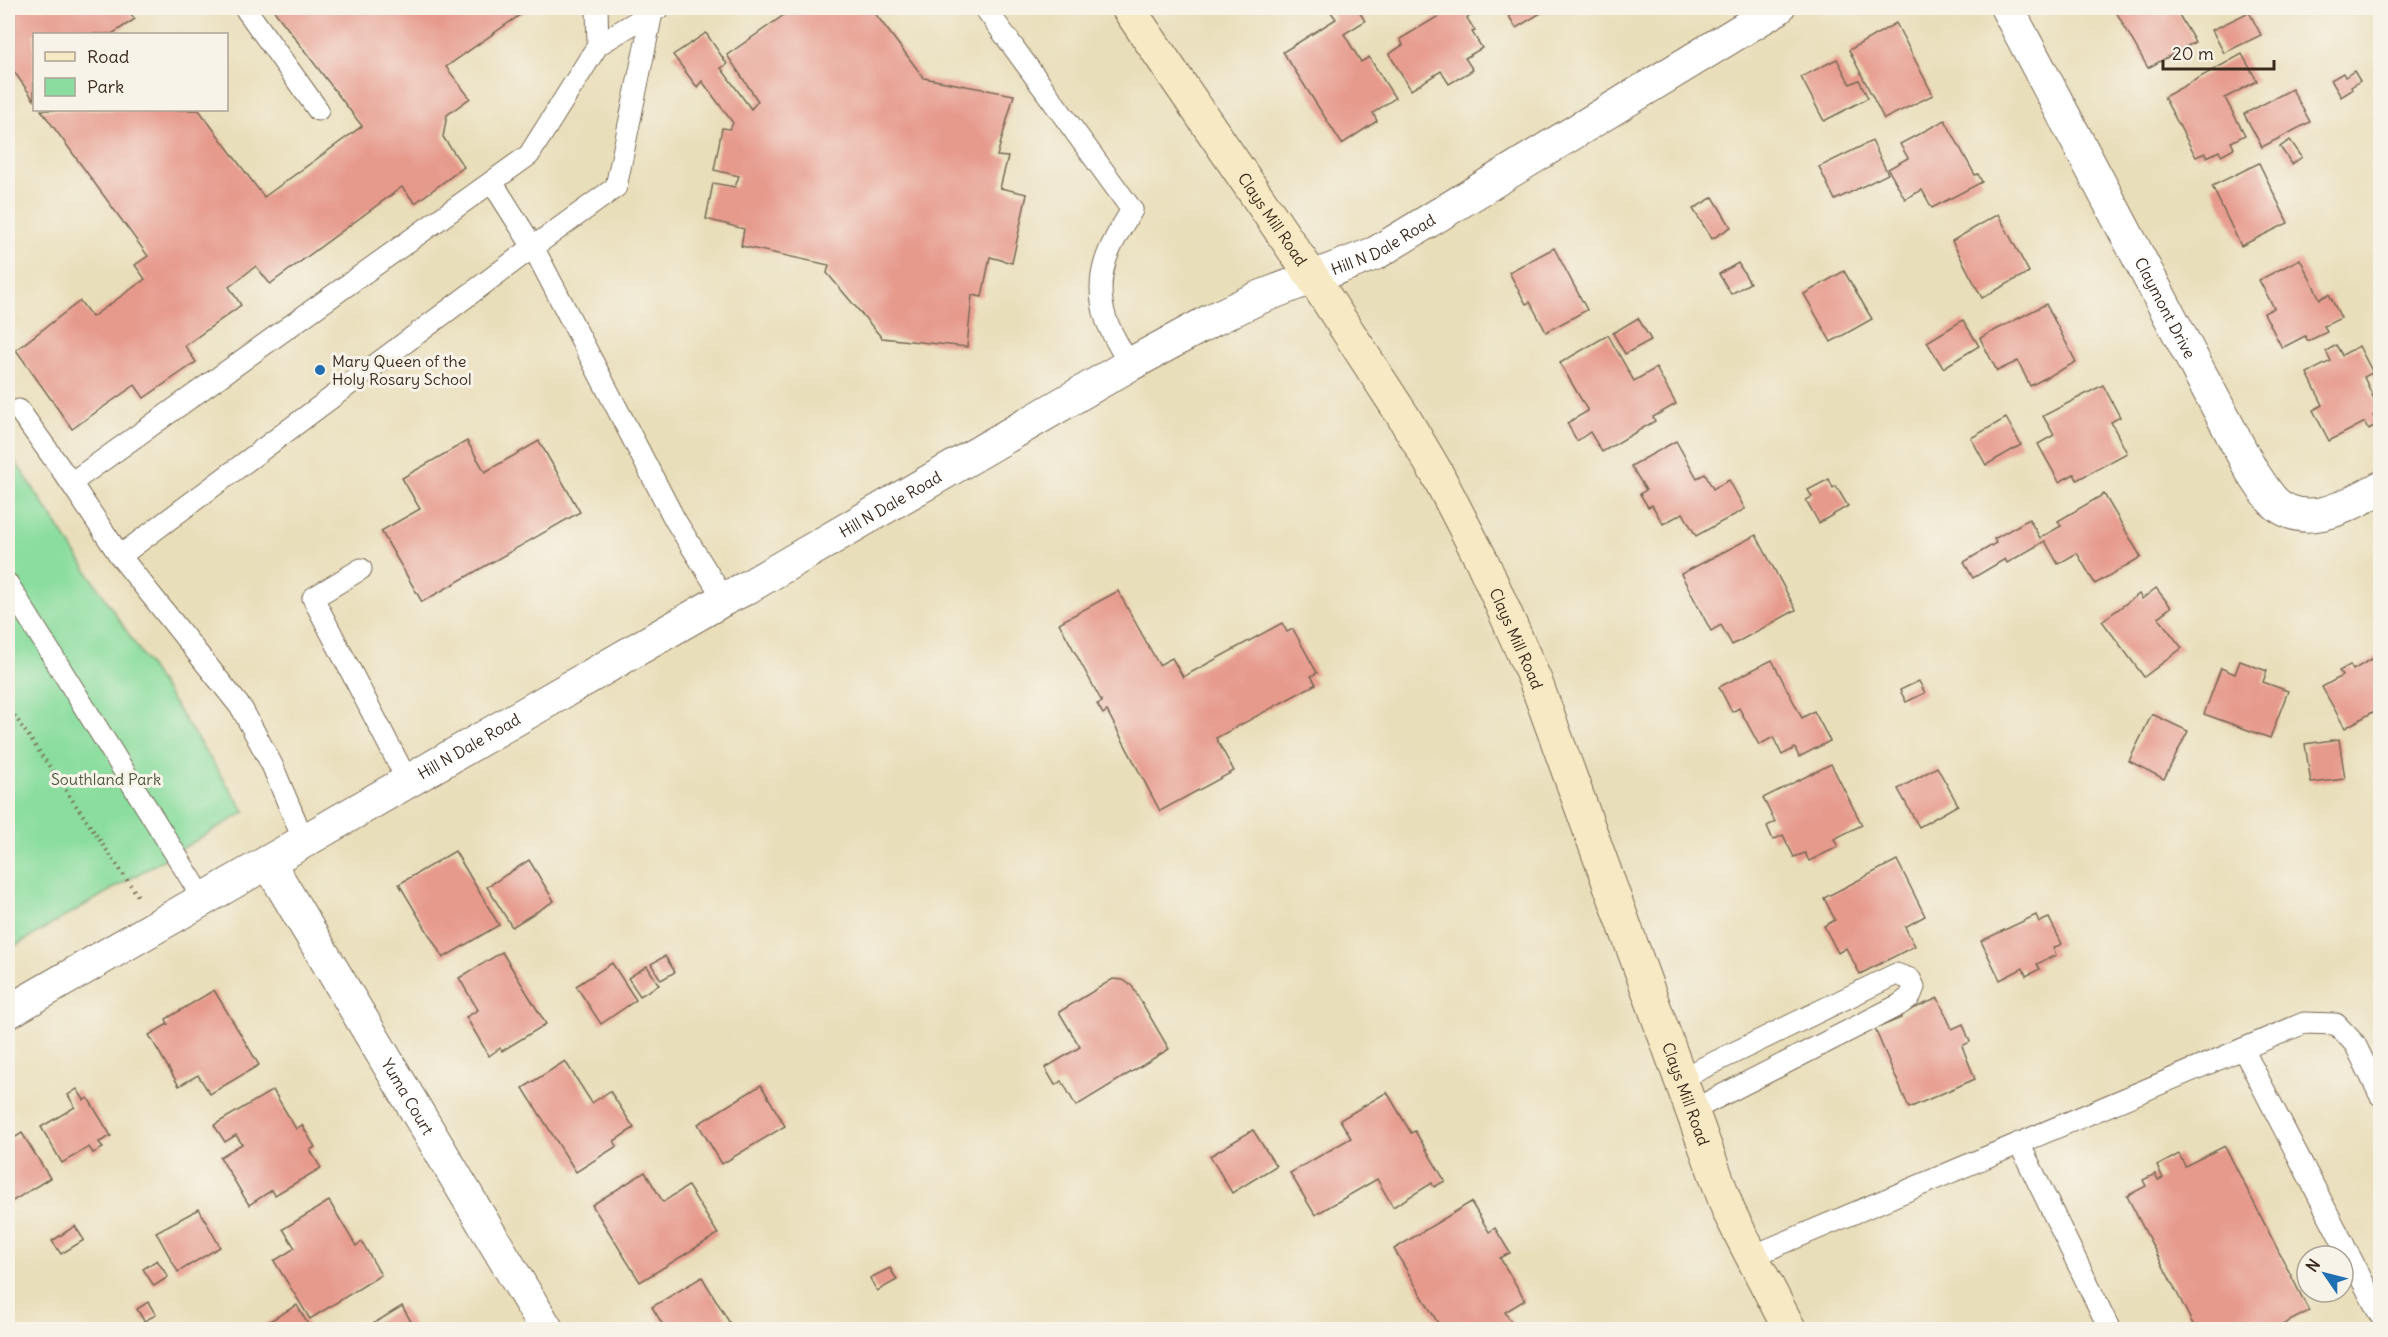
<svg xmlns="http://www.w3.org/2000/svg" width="2388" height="1337" viewBox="0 0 2388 1337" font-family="Delius,sans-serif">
<rect width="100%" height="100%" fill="#f7f3e8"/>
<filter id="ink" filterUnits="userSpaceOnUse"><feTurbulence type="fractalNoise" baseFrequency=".0167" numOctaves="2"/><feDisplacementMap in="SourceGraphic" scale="12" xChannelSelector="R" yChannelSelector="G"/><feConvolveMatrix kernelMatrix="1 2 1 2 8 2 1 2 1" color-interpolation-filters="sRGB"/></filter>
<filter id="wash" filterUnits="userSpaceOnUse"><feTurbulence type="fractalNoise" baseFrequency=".008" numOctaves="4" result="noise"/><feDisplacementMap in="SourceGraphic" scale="24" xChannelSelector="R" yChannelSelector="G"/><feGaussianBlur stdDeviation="1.35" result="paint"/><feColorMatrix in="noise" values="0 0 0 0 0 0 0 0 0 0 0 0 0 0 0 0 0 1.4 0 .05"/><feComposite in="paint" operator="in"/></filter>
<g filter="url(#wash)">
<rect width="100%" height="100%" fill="#e9deba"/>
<path fill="#8add9f" stroke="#62845e" stroke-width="1.5" d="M8 450 245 812 8 950Z"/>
<g id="blocks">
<g fill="#e69a8c">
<path d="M8 8H126L135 19 112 34H34V100L8 63Z"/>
<path d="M272 8H521L524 12 446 67 470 98 447 115 443 137 464 167 415 203 402 187 270 284 256 266 229 287 241 305 185 346 196 362 144 398 135 385 72 429 16 350 80 301 92 317 145 279 135 265 148 256 41 110H199L264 197 362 126Z"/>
<path d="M794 8H871L924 78 1014 95 997 156 1008 157 1000 188 1027 194 1012 263 990 257 982 297 972 295 967 347 882 338 827 273 829 265 741 246 744 229 706 219 713 183 735 187 739 176 714 170 722 128 730 129 733 123 702 81 697 87 673 55 706 33 727 64 721 68 751 109 758 101 727 55Z"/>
<path d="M1328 8H1357L1365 21 1344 34 1361 62 1369 57 1395 98 1373 113 1377 121 1342 144 1283 52 1336 19Z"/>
<path d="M1452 8H1465L1470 16 1467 18 1475 31 1472 32 1482 48 1465 58 1473 70 1449 84 1441 71 1411 90 1389 54 1403 45 1400 39Z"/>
<path d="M1504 8H1549L1516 28Z"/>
<path d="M2114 8H2175L2195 42 2148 68Z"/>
<path d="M2249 12 2261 35 2224 53 2212 30Z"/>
<path d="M1896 23 1933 95 1884 119 1849 50Z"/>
<path d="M2242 54 2257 81 2225 98 2245 135 2231 142 2234 148 2221 155 2219 151 2207 157 2205 153 2196 157 2164 97Z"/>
<path d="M1837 59 1850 84 1859 80 1868 98 1824 121 1801 77Z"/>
<path d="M2354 71 2360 81 2351 87 2352 90 2341 97 2331 80 2343 73 2345 77Z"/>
<path d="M2292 89 2310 122 2262 147 2244 114Z"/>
<path d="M1945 120 1975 175 1978 174 1982 182 1932 208 1922 190 1905 199 1888 169 1908 158 1900 144Z"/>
<path d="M2290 140 2302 157 2292 164 2280 147Z"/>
<path d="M1872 141 1888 174 1835 200 1819 167Z"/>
<path d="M2259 163 2288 223 2241 246 2212 186Z"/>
<path d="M1713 197 1731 227 1712 239 1693 209Z"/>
<path d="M1998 214 2029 272 1982 298 1952 241Z"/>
<path d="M1554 248 1587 310 1546 332 1530 302 1526 304 1509 272Z"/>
<path d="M2300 259 2320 299 2329 294 2341 318 2324 326 2327 332 2308 341 2305 336 2282 348 2264 313 2274 308 2259 280Z"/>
<path d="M1738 263 1750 283 1731 294 1719 274Z"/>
<path d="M1844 271 1872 319 1831 342 1804 294Z"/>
<path d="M2046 304 2076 362 2030 386 2018 361 1997 371 1980 338Z"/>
<path d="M1638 318 1651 340 1625 354 1613 333Z"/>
<path d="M1963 320 1979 346 1943 368 1927 342Z"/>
<path d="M1608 335 1634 381 1656 368 1676 404 1653 417 1655 421 1602 452 1590 432 1577 441 1567 423 1588 411 1560 363Z"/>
<path d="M2336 345 2342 355 2359 346 2372 371 2380 367V390L2372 373 2364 377 2380 412 2373 416 2377 424 2369 429 2365 422 2329 441 2313 410 2323 405 2307 373 2331 361 2326 351Z"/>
<path d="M2103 385 2120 417 2111 422 2127 453 2077 480 2074 474 2059 482 2038 444 2054 435 2043 416Z"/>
<path d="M2006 418 2021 445 1986 465 1971 438Z"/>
<path d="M467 441 485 472 539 441 580 512 422 602 381 531 420 509 402 478Z"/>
<path d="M1676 441 1697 478 1705 474 1713 489 1729 480 1745 509 1696 536 1683 513 1663 524 1652 505 1648 507 1640 494 1646 490 1631 466Z"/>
<path d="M1829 479 1833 488 1836 486 1848 506 1819 523 1806 500 1812 497 1808 490Z"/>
<path d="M2104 494 2141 557 2095 584 2077 553 2058 564 2045 541 2007 563 2005 559 1973 578 1964 562 1996 543 1994 539 2029 519 2040 538 2061 526 2058 521Z"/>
<path d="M1756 535 1796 610 1732 645 1721 625 1711 631 1681 574Z"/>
<path d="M2156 588 2171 607 2158 617 2182 648 2144 677 2102 621 2139 594 2142 599Z"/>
<path d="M1118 591 1159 665 1172 658 1183 677 1282 623 1287 632 1293 629 1317 673 1311 676 1316 684 1216 738 1234 771 1160 811 1107 711 1103 714 1097 704 1102 702 1059 623Z"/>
<path d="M2380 654V708L2345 728 2322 687 2342 676 2339 671 2350 665 2353 670Z"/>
<path d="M1772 660 1802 718 1814 711 1830 741 1799 757 1795 748 1782 755 1773 737 1759 745 1739 708 1732 712 1719 687Z"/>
<path d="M2240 661 2267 671 2263 682 2288 691 2270 738 2204 714 2221 668 2235 674Z"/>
<path d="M1919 681 1925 693 1906 702 1900 690Z"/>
<path d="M2152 714 2188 731 2164 779 2129 761Z"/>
<path d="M2339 739 2345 779 2311 783 2305 744Z"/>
<path d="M1831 764 1862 825 1834 839 1838 847 1809 861 1805 853 1794 857 1783 835 1773 840 1767 826 1775 822 1763 798Z"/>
<path d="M1937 767 1958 805 1919 827 1898 789Z"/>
<path d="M455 851 499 925 443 958 399 884Z"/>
<path d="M529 860 554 901 512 927 487 887Z"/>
<path d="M1897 860 1925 916 1905 927 1915 946 1860 974 1846 948 1838 953 1824 926 1835 920 1824 898Z"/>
<path d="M2036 915 2039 922 2049 918 2062 944 2053 948 2056 955 2037 964 2040 969 2026 976 2023 968 2000 980 1981 941Z"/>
<path d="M502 952 546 1024 502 1051 500 1048 489 1056 466 1017 478 1010 459 978Z"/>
<path d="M665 956 675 972 661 980 651 964Z"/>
<path d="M612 963 636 1000 601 1024 576 986Z"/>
<path d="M647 966 659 985 640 996 628 978Z"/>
<path d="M1113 979 1123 980 1132 986 1169 1049 1076 1106 1062 1081 1055 1085 1045 1068 1080 1047 1059 1012Z"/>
<path d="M214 990 259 1065 210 1094 198 1075 179 1086 149 1035 168 1024 166 1019Z"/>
<path d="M1938 998 1952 1029 1963 1024 1970 1042 1962 1046 1975 1079 1909 1108 1875 1029 1901 1018 1899 1015Z"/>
<path d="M565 1061 592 1103 610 1091 634 1128 614 1141 617 1146 576 1172 523 1088Z"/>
<path d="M761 1085 785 1126 722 1164 698 1124Z"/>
<path d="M77 1089 84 1100 88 1098 111 1136 99 1142 103 1148 93 1153 89 1147 62 1163 41 1127 75 1107 68 1095Z"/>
<path d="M273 1090 296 1129 302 1125 315 1147 310 1150 321 1168 275 1195 272 1190 249 1205 220 1157 242 1144 236 1135 225 1142 214 1125Z"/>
<path d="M1387 1092 1411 1133 1415 1131 1445 1181 1434 1187 1432 1183 1393 1207 1377 1179 1315 1215 1290 1173 1351 1138 1340 1120Z"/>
<path d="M1253 1130 1276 1166 1232 1193 1210 1156Z"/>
<path d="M22 1133 50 1178 8 1204V1142Z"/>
<path d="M2225 1146 2309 1311 2280 1326 2282 1330H2196L2127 1196 2146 1186 2143 1180 2155 1174 2158 1180 2163 1178 2157 1166 2179 1154 2185 1166Z"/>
<path d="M645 1172 663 1202 688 1186 718 1234 640 1282 592 1205Z"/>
<path d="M329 1201 356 1246 362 1242 381 1275 310 1319 274 1261 295 1248 283 1229Z"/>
<path d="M1471 1202 1489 1232 1495 1228 1510 1253 1500 1258 1525 1300 1505 1312 1512 1323 1501 1330H1442L1394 1249Z"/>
<path d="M199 1209 220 1247 178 1272 156 1232Z"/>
<path d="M75 1226 84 1240 61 1254 52 1241Z"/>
<path d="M157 1260 168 1277 154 1286 143 1269Z"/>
<path d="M890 1268 897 1280 877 1291 870 1278Z"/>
<path d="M702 1277 734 1330H666L652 1307Z"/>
<path d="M148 1302 156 1315 144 1321 137 1309Z"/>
<path d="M297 1305 311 1330H254Z"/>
<path d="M402 1306 416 1330H363Z"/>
</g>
</g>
</g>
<g filter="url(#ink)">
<use href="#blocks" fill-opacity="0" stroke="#786955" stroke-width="1.5"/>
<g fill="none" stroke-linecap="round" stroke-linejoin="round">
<g stroke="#786955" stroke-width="23">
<g id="lane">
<path d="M245 8 318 110"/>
<path d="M985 8 1132 210C1109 246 1092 276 1106 319 1111 334 1122 350 1129 365"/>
<path d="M598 45 659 8"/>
<path d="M492 182 533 247 616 187 652 13"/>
<path d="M19 410 71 483"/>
<path d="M120 556 533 247 675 520 724 599"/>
<path d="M361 569 313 598 408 782"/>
<path d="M8 584 204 900"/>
<path d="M304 841 272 765 242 709 120 556 71 483 529 155 598 45 597 8"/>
<path d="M2243 1049 2380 1315"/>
<path d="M1680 1079 1896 974 1910 979 1914 987 1910 997 1899 1005 1691 1111"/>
<path d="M2019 1143 2110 1330"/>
<path d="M1750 1257 2304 1023 2336 1024 2355 1044 2380 1095"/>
</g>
</g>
<g stroke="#786955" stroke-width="35">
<g id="street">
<path id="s1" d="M2007 8 2251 470C2258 480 2265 492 2273 501 2305 532 2349 505 2380 488"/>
<path id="s2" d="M268 862 547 1330"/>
<path id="s3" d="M8 1012 724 599 748 587 1129 365 1212 320 1258 298 1376 253 1778 8"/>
</g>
</g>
<g stroke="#786955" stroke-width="35">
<g id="secondary">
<path id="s4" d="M1128 8 1313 278 1403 416 1436 472 1482 561 1535 680 1729 1212 1790 1330"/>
</g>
</g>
<path stroke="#786955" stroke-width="4" stroke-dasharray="1.5 4.5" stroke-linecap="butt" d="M8 706 138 896"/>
<use href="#lane" stroke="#fff" stroke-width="21"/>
<use href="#street" stroke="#fff" stroke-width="33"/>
<use href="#secondary" stroke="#f6e9c3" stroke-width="33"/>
</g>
</g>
<circle fill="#1f6fb2" stroke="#f7f3e8" stroke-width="2" cx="320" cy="370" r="6"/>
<g text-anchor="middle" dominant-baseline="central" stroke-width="6" stroke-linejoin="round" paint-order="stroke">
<g font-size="16" fill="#3b2a1e" stroke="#f7f3e8">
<text stroke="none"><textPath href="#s4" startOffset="256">Clays Mill Road</textPath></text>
<text stroke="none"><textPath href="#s3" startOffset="1576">Hill N Dale Road</textPath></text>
<text stroke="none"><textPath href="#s1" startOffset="339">Claymont Drive</textPath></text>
<text stroke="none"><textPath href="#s3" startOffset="1018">Hill N Dale Road</textPath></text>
<text stroke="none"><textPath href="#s4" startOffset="742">Clays Mill Road</textPath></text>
<text stroke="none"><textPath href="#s3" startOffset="532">Hill N Dale Road</textPath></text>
<text stroke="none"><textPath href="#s4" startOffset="1228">Clays Mill Road</textPath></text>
<text stroke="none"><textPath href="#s2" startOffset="273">Yuma Court</textPath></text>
</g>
<g font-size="16" fill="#3b2a1e" stroke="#f7f3e8" text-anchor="start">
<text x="332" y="361">Mary Queen of the<tspan x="332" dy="18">Holy Rosary School</tspan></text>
</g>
<g font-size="16" fill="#4f573e" stroke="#f7f3e8">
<text x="106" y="779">Southland Park</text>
</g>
</g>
<rect width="2388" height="1337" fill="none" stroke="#f7f3e8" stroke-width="30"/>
<rect x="33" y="33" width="195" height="78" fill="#f7f3e8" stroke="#aca397" stroke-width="1.5"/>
<rect x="45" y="52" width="30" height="9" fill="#f6e9c3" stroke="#aca397" stroke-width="1.5"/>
<text x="87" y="63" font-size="18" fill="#3b2a1e">Road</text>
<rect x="45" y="78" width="30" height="18" fill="#8add9f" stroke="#aca397" stroke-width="1.5"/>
<text x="87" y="93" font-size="18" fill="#3b2a1e">Park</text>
<g transform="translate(2325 1274) rotate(305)"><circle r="28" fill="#f7f3e8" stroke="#aca397" stroke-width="1.5"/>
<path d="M0-4.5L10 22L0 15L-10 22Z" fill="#1f6fb2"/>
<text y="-9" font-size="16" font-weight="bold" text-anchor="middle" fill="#3b2a1e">N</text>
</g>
<path d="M2163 60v9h111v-9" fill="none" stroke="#3b2a1e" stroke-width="3"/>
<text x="2172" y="60" font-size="18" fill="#3b2a1e" stroke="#f7f3e8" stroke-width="4.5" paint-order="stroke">20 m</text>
</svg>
